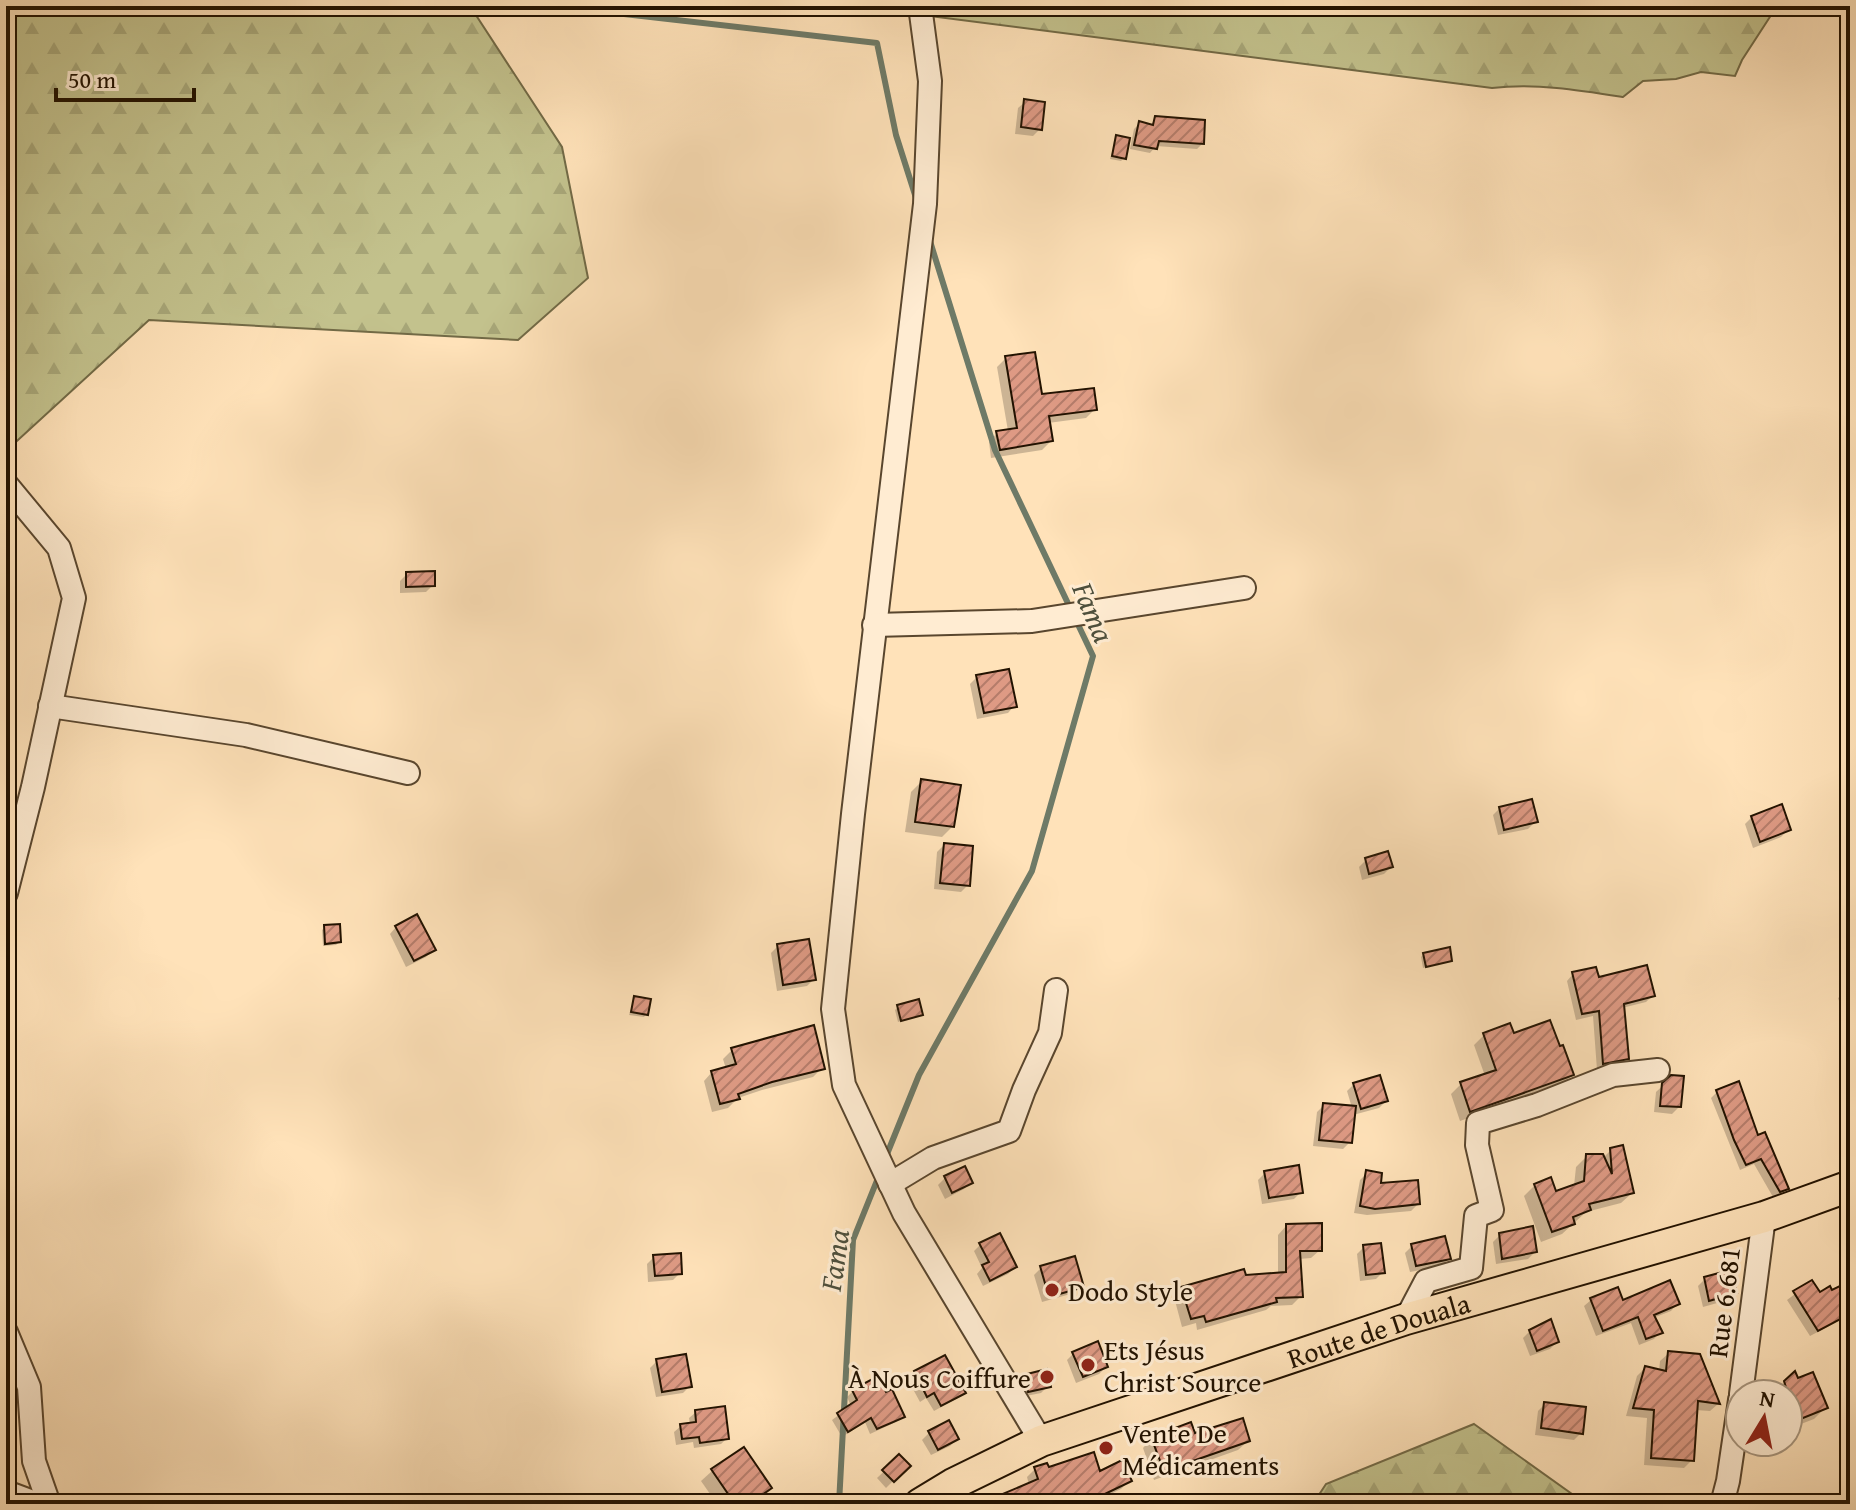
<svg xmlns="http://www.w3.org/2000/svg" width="1856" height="1510" viewBox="0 0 1856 1510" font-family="'Gentium Book Plus',serif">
<defs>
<pattern id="forest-firs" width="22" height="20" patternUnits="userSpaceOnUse" patternTransform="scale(2)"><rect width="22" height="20" fill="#c3c28d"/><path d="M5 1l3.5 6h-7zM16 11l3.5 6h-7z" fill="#a7a678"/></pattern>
<pattern id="building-hatch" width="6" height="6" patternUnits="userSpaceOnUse" patternTransform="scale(2)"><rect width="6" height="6" fill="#de9a84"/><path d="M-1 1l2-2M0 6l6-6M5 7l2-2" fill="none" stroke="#b47c6a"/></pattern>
</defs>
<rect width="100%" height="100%" fill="#ffe2b9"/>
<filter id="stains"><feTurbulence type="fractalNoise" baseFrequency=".0025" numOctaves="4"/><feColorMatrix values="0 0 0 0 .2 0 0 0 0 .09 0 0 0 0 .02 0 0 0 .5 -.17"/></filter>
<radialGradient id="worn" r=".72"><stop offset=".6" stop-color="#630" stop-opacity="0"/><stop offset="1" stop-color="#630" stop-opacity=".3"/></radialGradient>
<g fill="url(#forest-firs)" stroke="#726a46" stroke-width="2">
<path d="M6 6H470L562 147 588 278 518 340 149 320 6 451Z"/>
<path d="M911 6H1777L1742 60 1735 76 1701 72 1676 79 1643 81 1623 97C1579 90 1536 83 1492 88L906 13Z"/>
<path d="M1474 1424 1586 1504H1313L1326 1484Z"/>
</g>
<g fill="#0003">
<path d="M1025 102 1040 129 1033 136 1015 134 1018 108Z"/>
<path d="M1156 118 1202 144 1197 149 1156 146 1150 153 1130 149 1134 129 1139 124 1150 126Z"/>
<path d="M1117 137 1124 158 1121 161 1110 159Z"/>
<path d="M1006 358 1040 396 1095 409 1086 418 1048 423 1051 441 1042 450 991 458 989 442 997 433 1008 431 997 367Z"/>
<path d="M407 574 433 585 426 592 400 593V581Z"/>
<path d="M977 677 1014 706 1008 713 977 719 970 684Z"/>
<path d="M922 781 953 826 942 837 905 832 911 792Z"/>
<path d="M1500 808 1535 822 1528 829 1498 835 1493 815Z"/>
<path d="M1752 817 1788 830 1781 837 1753 848 1745 824Z"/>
<path d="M944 845 968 885 961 892 934 889 937 852Z"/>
<path d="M1366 860 1391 867 1384 874 1362 880 1359 867Z"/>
<path d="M325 927 339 942 336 945 323 946 322 930Z"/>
<path d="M396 927 433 950 426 957 406 967 390 934Z"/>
<path d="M778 946 814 979 807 986 777 991 771 953Z"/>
<path d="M1424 954 1450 960 1423 968 1421 957Z"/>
<path d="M1573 974 1653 995 1646 1002 1622 1008 1627 1058 1620 1065 1597 1070 1593 1016 1576 1020 1567 981Z"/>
<path d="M1850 989V1010L1843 1012 1838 998Z"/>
<path d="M635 998 646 1014 644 1017 629 1015Z"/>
<path d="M898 1007 920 1014 898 1022 895 1010Z"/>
<path d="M1484 1035 1512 1036 1572 1075 1562 1085 1460 1121 1451 1094 1461 1084 1485 1076 1474 1045Z"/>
<path d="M732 1050 822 1068 813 1077 762 1090 738 1098 728 1108 712 1112 704 1081 712 1072 726 1069 723 1059Z"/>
<path d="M1672 1077 1679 1107 1672 1114 1654 1112 1656 1092Z"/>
<path d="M1354 1084 1386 1101 1379 1108 1353 1115 1350 1142 1343 1149 1313 1146 1317 1112 1324 1105 1352 1108 1347 1091Z"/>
<path d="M1717 1092 1757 1137 1787 1188 1780 1195 1773 1197 1754 1164 1740 1170 1711 1098Z"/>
<path d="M1611 1150 1632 1193 1621 1203 1586 1212 1562 1234 1541 1242 1524 1196 1535 1185 1555 1193 1574 1186 1576 1167 1587 1156 1603 1158Z"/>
<path d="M1265 1173 1301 1192 1294 1199 1262 1204 1258 1180Z"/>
<path d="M1367 1173 1378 1186 1418 1204 1411 1211 1367 1215 1354 1213 1360 1180Z"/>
<path d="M945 1178 971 1182 964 1189 945 1199 938 1185Z"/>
<path d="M1286 1226 1320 1250 1311 1258 1299 1259 1301 1296 1292 1305 1271 1306 1266 1310 1197 1330 1196 1323 1182 1327 1174 1297 1182 1288 1244 1277 1278 1275V1235Z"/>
<path d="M1500 1235 1535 1252 1528 1259 1496 1264 1493 1242Z"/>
<path d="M981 1244 1015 1267 1008 1274 983 1286 977 1274 982 1268 974 1251Z"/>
<path d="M1412 1246 1448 1259 1442 1266 1410 1272 1405 1253Z"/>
<path d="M1364 1247 1383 1272 1376 1279 1360 1281 1357 1254Z"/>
<path d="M654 1257 680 1273 673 1280 648 1282 647 1264Z"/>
<path d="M1041 1268 1081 1286 1074 1293 1042 1302 1034 1275Z"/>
<path d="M1705 1279 1735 1293 1728 1300 1703 1307 1698 1286Z"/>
<path d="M1811 1282 1819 1295 1850 1283V1315L1810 1336 1787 1300Z"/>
<path d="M1591 1300 1622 1303 1677 1304 1671 1311 1653 1318 1660 1332 1654 1339 1639 1345 1631 1323 1596 1336 1584 1306Z"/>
<path d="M1530 1331 1557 1342 1550 1349 1530 1356 1523 1338Z"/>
<path d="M1074 1353 1106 1367 1099 1374 1076 1383 1067 1360Z"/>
<path d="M1669 1353 1718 1404 1710 1411 1695 1410 1692 1460 1684 1468 1644 1465 1647 1418 1626 1416 1637 1376 1645 1368 1659 1371 1660 1361Z"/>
<path d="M944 1357 963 1392 956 1399 934 1411 926 1398 920 1402 908 1380 915 1373Z"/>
<path d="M657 1361 690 1386 683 1393 656 1397 650 1368Z"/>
<path d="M1794 1374 1825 1408 1814 1419 1788 1429V1394L1774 1393Z"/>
<path d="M1024 1377 1048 1386 1041 1393 1021 1397 1017 1384Z"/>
<path d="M853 1391 885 1394 902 1416 896 1422 870 1434 865 1422 842 1437 832 1420 851 1406 847 1397Z"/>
<path d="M1545 1404 1581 1433 1574 1440 1535 1435 1538 1411Z"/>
<path d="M696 1412 727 1438 721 1444 694 1448 693 1442 676 1445 674 1432 681 1426 690 1424 689 1418Z"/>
<path d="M929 1433 957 1439 950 1446 931 1455 922 1440Z"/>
<path d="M1194 1436 1248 1441 1238 1450 1154 1480 1143 1448 1152 1438Z"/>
<path d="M899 1457 908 1466 886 1488 877 1478Z"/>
<path d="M1035 1469 1099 1473 1130 1480 1121 1489 1090 1504H991L1029 1485 1027 1477Z"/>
<path d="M712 1471 770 1488 752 1504H717L701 1481Z"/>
<path d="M72 1494 93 1495 92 1504H68Z"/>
<path d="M1825 1496 1835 1504H1817Z"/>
</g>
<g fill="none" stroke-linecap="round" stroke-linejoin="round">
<g stroke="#6e7a67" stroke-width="6">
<path d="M554 6 877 43 896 135 917 201"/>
<path d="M885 1159 919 1075 1032 871 1093 656 995 450 929 238"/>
<path d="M839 1504 853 1240 880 1173"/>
</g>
</g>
<g fill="url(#building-hatch)" stroke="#221200" stroke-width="2">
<path d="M1024 99 1045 102 1042 130 1021 127Z"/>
<path d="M1155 116 1205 120 1204 144 1159 141 1157 149 1134 145 1139 121 1153 125Z"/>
<path d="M1116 135 1130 138 1126 159 1112 156Z"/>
<path d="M1035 352 1042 394 1094 388 1097 410 1049 416 1053 441 1000 450 996 431 1017 428 1005 356Z"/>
<path d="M435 571V586L406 587V572Z"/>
<path d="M1009 669 1017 707 984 713 976 675Z"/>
<path d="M921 779 961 785 954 827 915 822Z"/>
<path d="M1532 799 1538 822 1504 830 1499 807Z"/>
<path d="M1782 804 1791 830 1760 842 1751 816Z"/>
<path d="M944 843 973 846 970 886 940 883Z"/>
<path d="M1388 851 1393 867 1369 874 1365 858Z"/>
<path d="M417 914 436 950 414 961 395 926Z"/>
<path d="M340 924 341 942 325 944 324 925Z"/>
<path d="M809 939 816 980 783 985 777 944Z"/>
<path d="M1450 947 1452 961 1426 967 1423 953Z"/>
<path d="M1647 965 1655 996 1624 1004 1629 1059 1603 1064 1599 1011 1582 1014 1572 972 1596 967 1599 977Z"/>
<path d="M634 996 651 999 648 1015 631 1012Z"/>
<path d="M919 999 923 1015 901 1021 897 1005Z"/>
<path d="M1550 1020 1560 1046 1563 1045 1574 1075 1470 1112 1460 1082 1496 1070 1483 1033 1510 1023 1514 1033Z"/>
<path d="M814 1025 825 1069 772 1082 738 1094 740 1099 720 1104 711 1071 736 1064 731 1048Z"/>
<path d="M1380 1075 1388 1101 1361 1109 1353 1083Z"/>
<path d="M1671 1075 1684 1076 1681 1107 1660 1106 1662 1083Z"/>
<path d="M1739 1081 1758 1135 1765 1132 1789 1189 1780 1192 1761 1159 1746 1165 1734 1140 1716 1090Z"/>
<path d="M1323 1103 1356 1106 1352 1143 1319 1140Z"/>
<path d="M1623 1145 1634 1193 1589 1204 1591 1210 1573 1217 1575 1224 1552 1232 1534 1184 1551 1177 1556 1191 1584 1181 1586 1154H1603L1612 1174 1610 1148Z"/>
<path d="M1299 1165 1303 1193 1269 1198 1264 1171Z"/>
<path d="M965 1166 973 1183 952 1193 944 1176Z"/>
<path d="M1366 1170 1382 1173 1381 1183 1418 1180 1420 1204 1375 1209 1360 1206Z"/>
<path d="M1322 1223V1251H1300L1303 1297 1276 1298 1277 1302 1206 1322 1204 1316 1191 1319 1181 1287 1244 1269 1246 1275 1286 1272V1224Z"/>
<path d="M1533 1226 1537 1252 1502 1259 1499 1233Z"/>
<path d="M1000 1233 1017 1267 990 1281 982 1265 989 1262 979 1243Z"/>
<path d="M1445 1236 1451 1259 1416 1266 1411 1244Z"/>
<path d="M1381 1243 1385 1273 1366 1275 1363 1245Z"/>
<path d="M681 1253 682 1274 655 1276 653 1255Z"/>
<path d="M1075 1256 1084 1287 1049 1297 1040 1266Z"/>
<path d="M1730 1270 1737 1293 1709 1301 1704 1277Z"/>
<path d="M1670 1280 1680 1304 1654 1315 1663 1333 1646 1339 1638 1317 1603 1331 1590 1298 1618 1287 1623 1300Z"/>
<path d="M1812 1280 1820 1292 1830 1286 1832 1290 1850 1281V1314L1818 1331 1793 1291Z"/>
<path d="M1551 1319 1559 1342 1537 1351 1529 1330Z"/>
<path d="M1098 1341 1108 1367 1083 1377 1072 1352Z"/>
<path d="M1668 1351 1700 1354 1720 1404 1698 1401 1694 1461 1651 1458 1654 1410 1633 1408 1645 1366 1666 1371Z"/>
<path d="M686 1354 692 1387 662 1392 656 1359Z"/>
<path d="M945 1355 966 1393 941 1406 934 1393 927 1397 914 1371Z"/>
<path d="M1047 1369 1051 1387 1028 1392 1023 1375Z"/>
<path d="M1795 1371 1798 1378 1813 1372 1828 1408 1788 1424V1394L1784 1381Z"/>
<path d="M878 1376 886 1392 892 1389 905 1417 877 1429 871 1418 848 1432 837 1413 857 1400 852 1390Z"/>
<path d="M1544 1402 1586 1407 1583 1434 1541 1428Z"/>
<path d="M725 1406 729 1439 700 1443 699 1437 682 1439 680 1424 696 1422 695 1410Z"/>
<path d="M1243 1418 1250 1441 1164 1471 1151 1437 1191 1422 1195 1433Z"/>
<path d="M949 1420 959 1439 938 1450 928 1431Z"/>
<path d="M744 1447 772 1488 749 1504H735L711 1469Z"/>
<path d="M1094 1452 1100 1471 1122 1460 1132 1481 1084 1504H979L1038 1479 1034 1467 1047 1463 1049 1467Z"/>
<path d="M899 1454 911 1466 894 1482 882 1470Z"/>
</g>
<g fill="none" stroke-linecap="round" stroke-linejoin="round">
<g stroke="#59462e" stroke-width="26">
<g id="minor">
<path d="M920 6 930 81 925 204 853 814 833 1009 844 1085 904 1213 1041 1441"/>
<path d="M6 484 59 548 74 598 33 787 6 893"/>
<path d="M874 625 1032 621 1244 588"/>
<path d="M50 706 246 735 408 773"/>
<path d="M890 1184 933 1158 1009 1131 1024 1090 1050 1033 1056 990"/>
<path d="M1406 1319 1426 1281 1471 1268 1476 1216 1492 1210 1477 1145 1478 1123 1537 1105 1613 1075 1658 1070"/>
<path d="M6 1332 29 1387 34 1461 49 1504"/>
<path d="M1741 1394 1764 1217"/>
<path d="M6 1492 38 1504"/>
<path d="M1722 1504 1728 1481 1740 1400"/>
</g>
</g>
<g stroke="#221200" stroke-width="34">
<g id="highway">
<path id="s1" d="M920 1504 953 1484 1041 1441 1406 1319 1764 1217 1850 1186"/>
</g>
</g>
<use href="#minor" stroke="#ffecd2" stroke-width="22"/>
<use href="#highway" stroke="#ffe2b9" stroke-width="30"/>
</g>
<g fill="#8f2418" stroke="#ffecd2" stroke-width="3">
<circle cx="1052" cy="1290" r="8"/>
<circle cx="1088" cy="1365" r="8"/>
<circle cx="1047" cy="1377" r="8"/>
<circle cx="1106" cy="1448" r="8"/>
</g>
<g text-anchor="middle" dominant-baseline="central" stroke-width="6" stroke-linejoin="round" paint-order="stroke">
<g font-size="28" fill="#221200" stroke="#ffecd2" text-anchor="start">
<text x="1068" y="1290">Dodo Style</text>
<text x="1104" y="1349">Ets Jésus<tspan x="1104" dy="32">Christ Source</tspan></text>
<text x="1031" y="1377" text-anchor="end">À Nous Coiffure</text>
<text x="1122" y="1432">Vente De<tspan x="1122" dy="32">Médicaments</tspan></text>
</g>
<g font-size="28" fill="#221200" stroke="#ffecd2">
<text transform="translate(1723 1302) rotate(-83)">Rue 6.681</text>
<text stroke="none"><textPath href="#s1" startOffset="492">Route de Douala</textPath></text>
</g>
<g font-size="30" font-style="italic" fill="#4e4f3c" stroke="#ffecd2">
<text transform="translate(1094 612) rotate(67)">Fama</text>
<text transform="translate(834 1260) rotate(-82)">Fama</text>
</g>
</g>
<rect width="1856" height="1510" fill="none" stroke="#ffe2b9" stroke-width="32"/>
<rect x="8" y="8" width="1840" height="1494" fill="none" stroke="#221200" stroke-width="4"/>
<rect x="16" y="16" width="1824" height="1478" fill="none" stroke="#221200" stroke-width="2"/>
<g transform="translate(1764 1418) rotate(10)"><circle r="38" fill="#ffecd2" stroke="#a7957e" stroke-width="2"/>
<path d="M0-6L14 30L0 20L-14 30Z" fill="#8f2418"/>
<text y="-12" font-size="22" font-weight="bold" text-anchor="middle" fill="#221200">N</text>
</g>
<path d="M56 88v12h138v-12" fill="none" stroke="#221200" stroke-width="4"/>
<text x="68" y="88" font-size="24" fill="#221200" stroke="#ffecd2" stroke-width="6" paint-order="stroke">50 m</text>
<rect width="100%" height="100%" filter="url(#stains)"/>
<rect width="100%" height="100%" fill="url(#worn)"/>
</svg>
